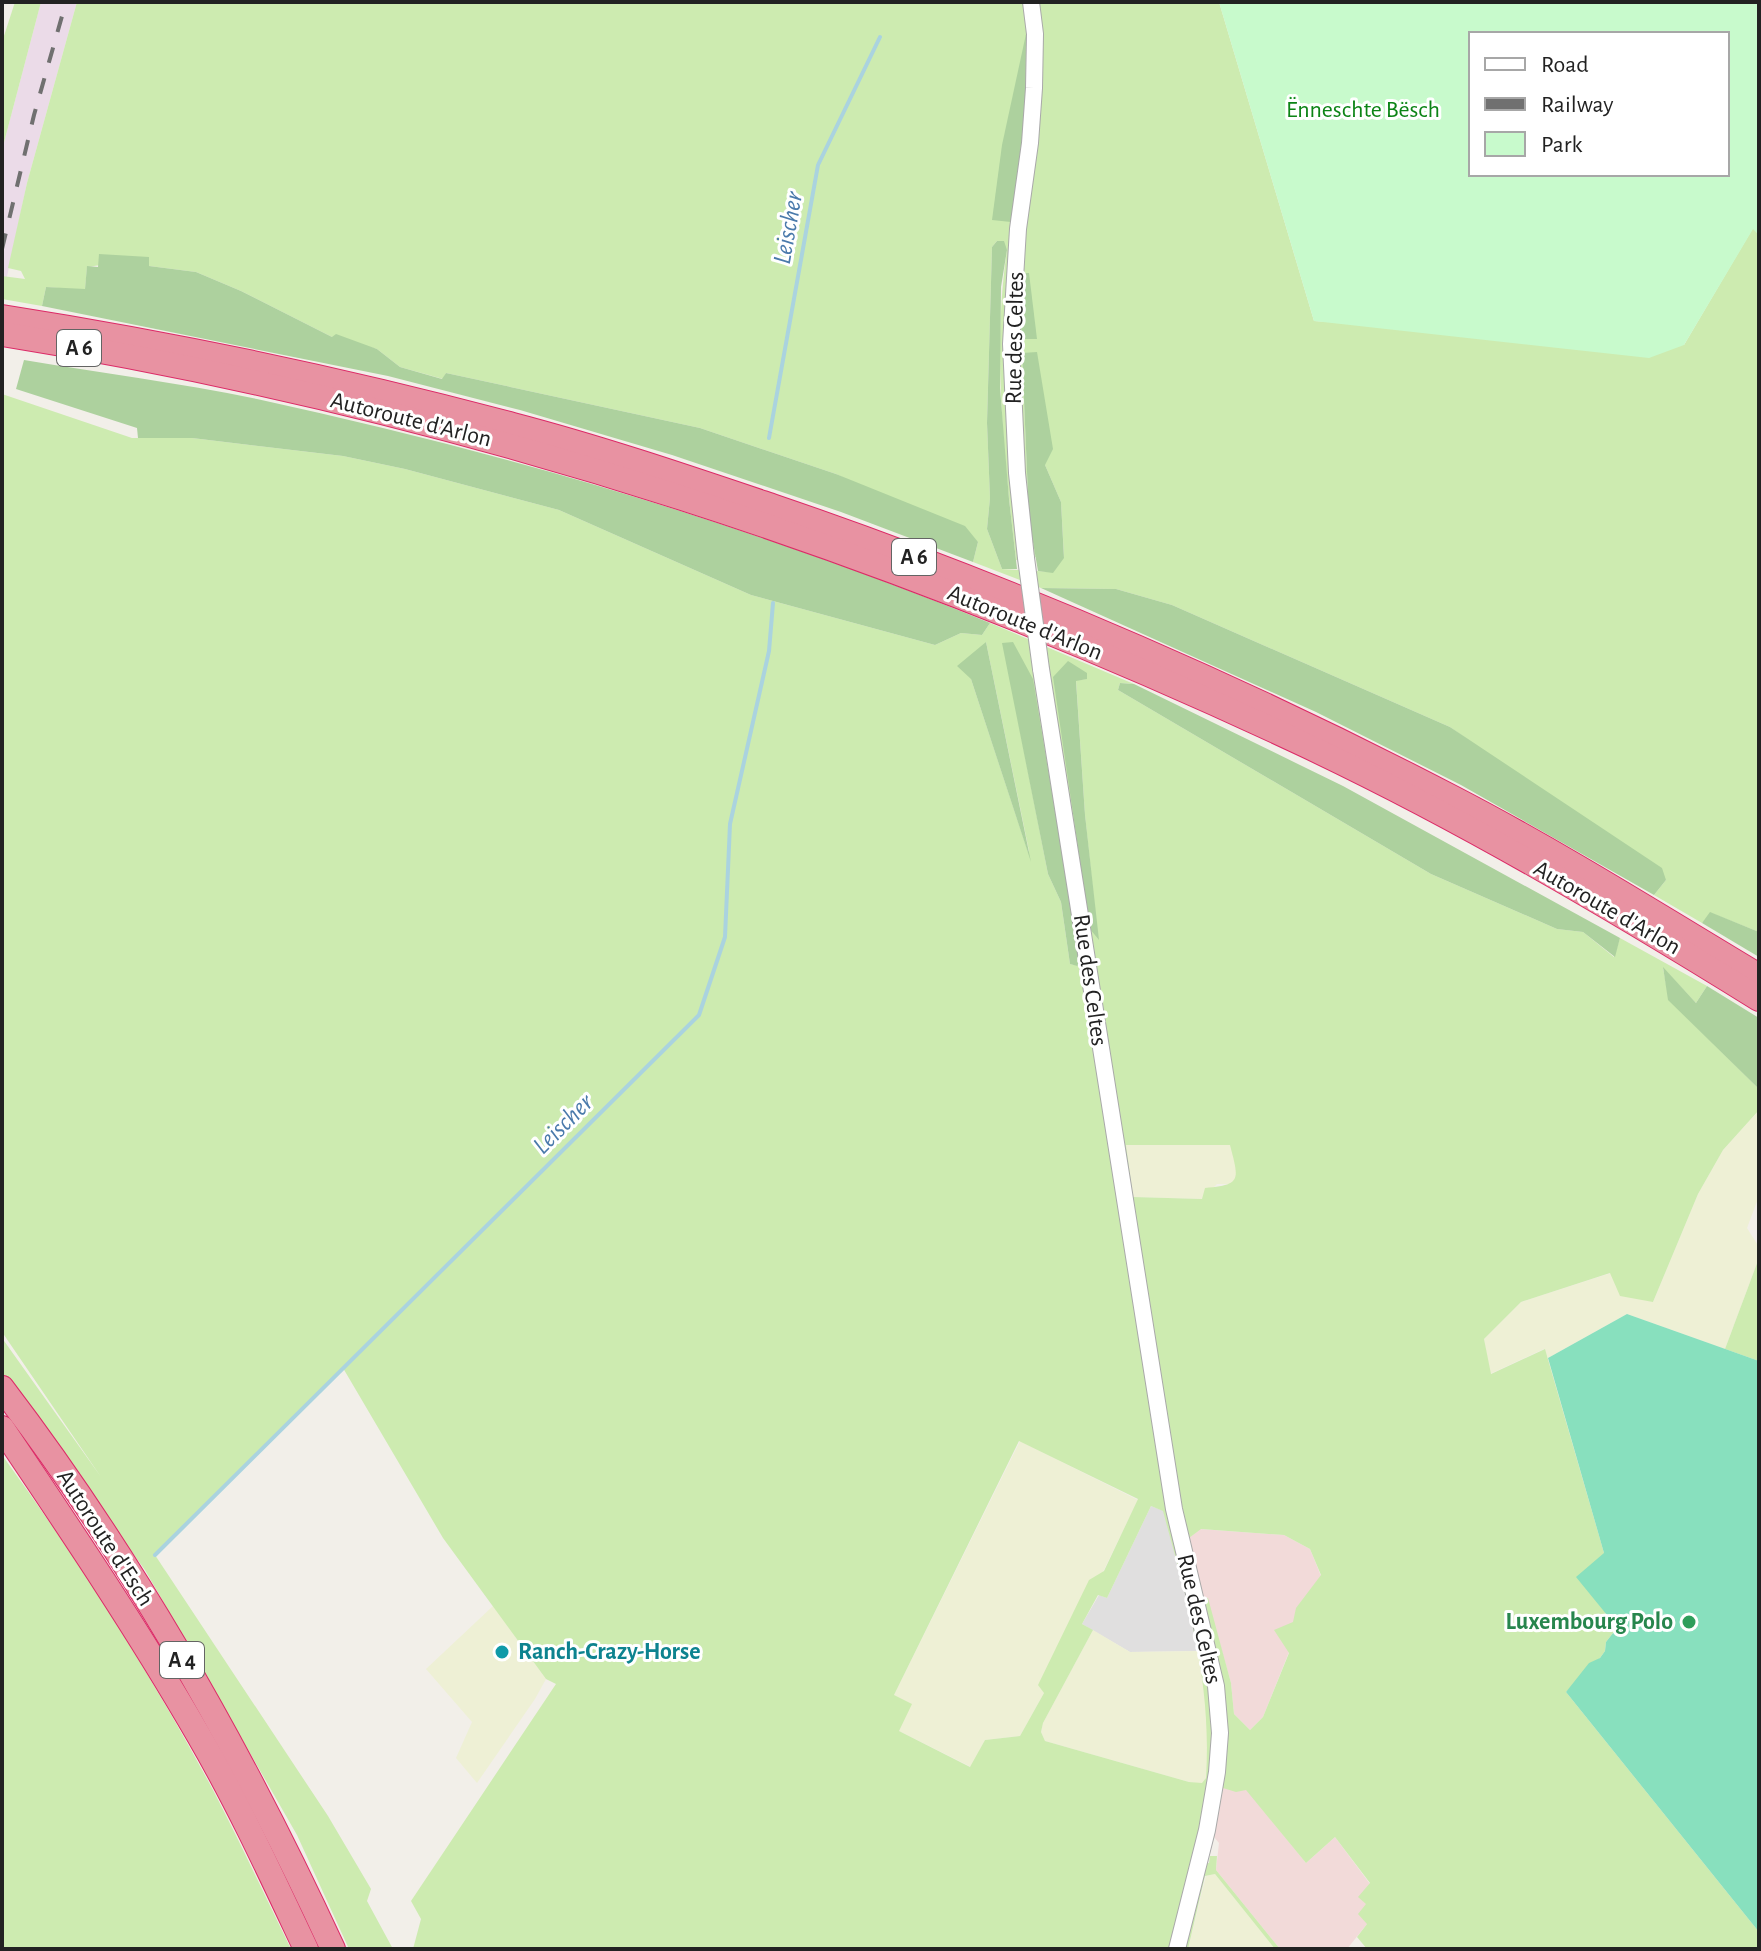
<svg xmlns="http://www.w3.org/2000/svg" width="1761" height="1951" viewBox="0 0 1761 1951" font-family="'Alegreya Sans',sans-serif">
<rect width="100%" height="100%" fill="#f2efe9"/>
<path fill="#e0dfdf" d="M1151 1506 1164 1511 1199 1651 1130 1652 1082 1624 1099 1595 1107 1598Z"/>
<g fill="#f2dad9">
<path d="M1200 1529 1284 1535 1310 1549 1321 1576 1297 1608 1289 1652 1263 1717 1250 1730 1234 1714 1231 1683 1207 1598H1203L1189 1538Z"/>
<path d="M1223 1788 1246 1789 1306 1863 1335 1837 1370 1884 1366 1904 1367 1924 1347 1949H1280L1216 1870 1219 1843 1214 1837Z"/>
</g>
<path fill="#ebdbe8" d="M41 2H77L27 183 2 300V150Z"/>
<g fill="#eef0d5">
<path d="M1759 1110V1196L1747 1228 1759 1247V1258L1725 1349 1627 1314 1548 1358 1544 1349 1490 1374 1484 1339 1521 1302 1611 1273 1653 1302 1698 1194 1723 1150Z"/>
<path d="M1126 1145H1231L1237 1173 1235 1180 1230 1184H1217L1202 1199 1133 1197Z"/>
<path d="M1020 1441 1138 1500 1044 1693 1020 1736 985 1740 971 1767 899 1731 894 1695Z"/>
<path d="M493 1606 546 1679 535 1699 477 1783 456 1758 472 1722 426 1669Z"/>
<path d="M1093 1630 1130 1652 1199 1651 1209 1733 1206 1778 1202 1784 1189 1782 1045 1741 1041 1732 1043 1723Z"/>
<path d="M1215 1874 1275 1949H1188L1206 1876Z"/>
</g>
<g fill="#cdebb0" fill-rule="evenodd">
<path d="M15 2H41L2 150V42Z"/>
<path d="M77 2H1219L1314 321 1684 345 1753 228 1759 235V932L1711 913 1702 923 1654 895 1666 880 1450 727 1172 605 1116 589 1041 588 973 562 978 542 836 474 700 428 446 373 443 379 400 367 377 349 332 337 241 291 196 272 149 266V258L87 267 85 290 46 287 42 306 2 299V276L25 279 21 271 8 268 27 183ZM997 241 1007 250C992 352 1004 458 1016 560L1036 557 1029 519 1022 353 1045 465 1061 502 1064 557 1053 572 1002 569 987 529 990 498 987 423 992 247Z"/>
<path d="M2 394 132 438H192L343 456 405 469 559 510 751 595 935 645 961 633 982 635 990 623 1134 684 1120 683 1118 690 1431 874 1557 929 1583 932 1614 957 1620 938 1707 986 1696 1003 1663 968 1669 1000 1759 1089V1110L1723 1150 1698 1194 1653 1302 1620 1296 1610 1273 1521 1302 1484 1339 1491 1374 1545 1349 1604 1553 1607 1615 1620 1624 1606 1642 1605 1651 1600 1658 1566 1692 1759 1932V1949H1367L1357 1937 1367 1924 1358 1914 1366 1904 1358 1897 1370 1883 1335 1837 1306 1863 1246 1790 1236 1792 1223 1788 1214 1837 1208 1831 1199 1864 1209 1863 1210 1856H1217L1216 1870 1280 1949H1275L1215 1874 1205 1876 1188 1949H413L421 1919 411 1901 556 1684 546 1679 443 1538 343 1368 155 1555 328 1816 371 1889 367 1901 393 1949H349L297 1835 145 1570 2 1374V1338L101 1477 2 1332ZM986 642 1029 851 1028 852 971 679ZM1003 643 1080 966 1070 964 1061 902 1048 874ZM1068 662 1086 679 1076 680 1085 815 1098 939ZM1126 1145H1230C1239 1180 1242 1185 1205 1188L1202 1199 1133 1197ZM1019 1441 1138 1499 1104 1571 1089 1580 1038 1685 1044 1693 1020 1736 985 1740 970 1767 899 1731 912 1704 894 1695ZM1151 1506 1163 1511C1188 1605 1212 1680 1206 1778L1202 1783 1189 1782 1045 1741 1041 1732 1043 1723 1093 1630 1082 1624 1098 1595 1107 1598ZM1201 1529 1284 1535 1310 1549 1321 1575 1296 1608 1293 1622 1274 1630 1289 1653 1263 1717 1250 1730 1234 1714 1231 1683 1208 1598H1203L1189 1538Z"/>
<path d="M1759 1258V1361L1725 1349Z"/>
<path d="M2 1455C79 1561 151 1674 213 1790 240 1842 265 1896 291 1949H2Z"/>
</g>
<g fill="#add19e">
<path d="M1026 34 1025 115 1011 222 992 220 1002 145Z"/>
<path d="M997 241H1004L1007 250 1001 287 1000 388 1009 499 1017 569H1002L987 529 990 498 987 423 992 247Z"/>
<path d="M99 254 149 257V266L196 272 241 291 332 337 336 334 377 349 400 367 442 379 446 373 700 428 836 474 965 526 978 542 973 562 841 512 672 455 520 410 388 376 42 306 46 287 85 289 87 266 98 267Z"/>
<path d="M1023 273H1029L1037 339H1021Z"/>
<path d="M1037 352 1053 449 1045 465 1061 502 1064 558 1053 573 1038 571 1029 519 1022 353Z"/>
<path d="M24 360C101 373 180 383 257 399 507 453 753 526 990 623L982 635 961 633 935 645 751 595 559 510 405 469 343 456 192 438H138L137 428 16 389Z"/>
<path d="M1041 588 1116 589 1172 605 1450 727 1662 868 1666 880 1654 895 1461 785 1316 712Z"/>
<path d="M986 642 1031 862 971 679 957 666Z"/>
<path d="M1013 642 1033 679 1081 967 1070 964 1061 902 1048 874 1002 643Z"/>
<path d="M1068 661 1087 673V679L1076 681 1085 815 1099 940 1090 929 1053 677Z"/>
<path d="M1120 683 1134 684 1343 786 1620 938 1615 957 1583 932 1557 929 1431 874 1118 690Z"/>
<path d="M1710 912 1759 932V957L1702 923Z"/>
<path d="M1663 967 1696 1003 1707 986 1759 1018V1089L1668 1000Z"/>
</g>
<path fill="#c8facc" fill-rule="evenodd" d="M1219 2H1759V235L1753 229 1684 345 1649 358 1314 321ZM1471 34H1727V174H1471Z"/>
<path fill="#88e0be" d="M1627 1314 1759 1361V1932L1566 1692 1589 1663 1600 1658 1605 1651 1606 1642 1620 1624 1607 1615 1576 1577 1604 1553 1548 1358Z"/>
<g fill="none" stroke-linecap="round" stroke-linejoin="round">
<g stroke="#aad3df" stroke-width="4">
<path d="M769 438 818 165 880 37"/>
<path d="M155 1555 699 1015 725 937 730 824 769 651 773 603"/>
</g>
<g stroke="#a9a9a9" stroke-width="18">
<g id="minor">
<path d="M1026 558 1017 473 1011 344 1018 229 1030 143 1034 88 1035 34 1031 2"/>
<path d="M1041 669 1174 1509 1216 1686 1220 1733 1217 1772 1207 1830 1177 1949"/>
</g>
</g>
<g stroke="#dc2a67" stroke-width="26">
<g id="highway">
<path d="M2 317C174 344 345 380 513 425 601 448 689 478 775 507 1009 587 1236 685 1455 799 1559 853 1659 916 1759 976"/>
<path d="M2 334C456 407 887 548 1303 744 1460 818 1611 907 1759 999"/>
<path d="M2 1388C134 1561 242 1752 333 1949"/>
<path d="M2 1428C70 1529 138 1630 199 1736 239 1805 272 1877 306 1949"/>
</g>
</g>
<use href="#minor" stroke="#fff" stroke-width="16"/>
<use href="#highway" stroke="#e892a2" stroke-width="24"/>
<path stroke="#707070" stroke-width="4" stroke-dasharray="16 16" stroke-linecap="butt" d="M2 249 34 115 66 2"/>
<g stroke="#a9a9a9" stroke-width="18" stroke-linecap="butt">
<path id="minor-bridge" d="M1026 558 1041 669"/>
</g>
<use href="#minor-bridge" stroke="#fff" stroke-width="16"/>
</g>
<circle fill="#2e9e5b" stroke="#fff" stroke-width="3" cx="1689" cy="1622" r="8"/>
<circle fill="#0f9aa8" stroke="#fff" stroke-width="3" cx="502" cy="1652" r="8"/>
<g text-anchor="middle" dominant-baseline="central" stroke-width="6" stroke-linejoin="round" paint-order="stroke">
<g fill="#fff" stroke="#646464" stroke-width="2">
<rect x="57" y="330" width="44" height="36" rx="6"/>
<rect x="892" y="539" width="44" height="36" rx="6"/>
<rect x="160" y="1642" width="44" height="36" rx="6"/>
</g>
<g font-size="22" font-weight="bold" fill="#222">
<text x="79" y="348">A 6</text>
<text x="914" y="557">A 6</text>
<text x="182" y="1660">A 4</text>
</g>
<g font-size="24" fill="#0c8416" stroke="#fff">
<text x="1363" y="110">Ënneschte Bësch</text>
</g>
<g font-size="24" fill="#222" stroke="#fff">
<text transform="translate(1015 338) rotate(-89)">Rue des Celtes</text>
<text transform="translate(411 420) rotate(14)">Autoroute d'Arlon</text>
<text transform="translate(1025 623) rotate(22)">Autoroute d'Arlon</text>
<text transform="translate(1607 908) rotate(30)">Autoroute d'Arlon</text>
<text transform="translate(1090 980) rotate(82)">Rue des Celtes</text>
<text transform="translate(105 1538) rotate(57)">Autoroute d'Esch</text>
<text transform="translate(1199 1619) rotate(77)">Rue des Celtes</text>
</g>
<g font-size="24" font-weight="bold" fill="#27864d" stroke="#fff" text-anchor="end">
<text x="1673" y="1622">Luxembourg Polo</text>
</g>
<g font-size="24" font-weight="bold" fill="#0d838f" stroke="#fff" text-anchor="start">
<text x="518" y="1652">Ranch-Crazy-Horse</text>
</g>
<g font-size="26" font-style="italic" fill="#4a7aab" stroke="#fff">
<text transform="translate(788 228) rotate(-80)">Leischer</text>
<text transform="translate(563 1124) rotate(-45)">Leischer</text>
</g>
</g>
<rect width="1761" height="1951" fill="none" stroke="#222222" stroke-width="8"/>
<rect x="1469" y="32" width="260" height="144" fill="#ffffff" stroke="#a7a7a7" stroke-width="2"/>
<rect x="1485" y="58" width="40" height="12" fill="#ffffff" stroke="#a7a7a7" stroke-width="2"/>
<text x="1541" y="72" font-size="24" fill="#222222">Road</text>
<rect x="1485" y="98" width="40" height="12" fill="#707070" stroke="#a7a7a7" stroke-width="2"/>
<text x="1541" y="112" font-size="24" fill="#222222">Railway</text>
<rect x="1485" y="132" width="40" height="24" fill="#c8facc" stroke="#a7a7a7" stroke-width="2"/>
<text x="1541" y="152" font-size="24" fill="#222222">Park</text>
</svg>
